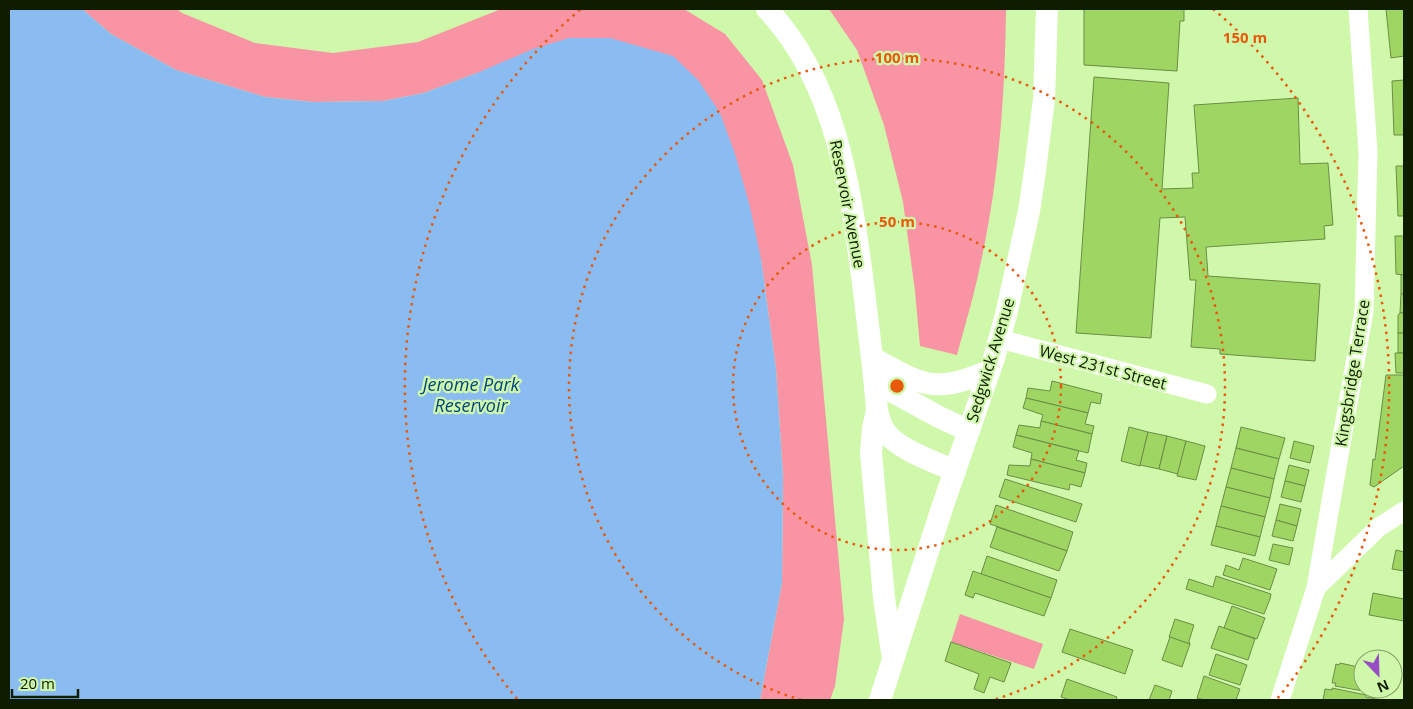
<svg xmlns="http://www.w3.org/2000/svg" width="1413" height="709" viewBox="0 0 1413 709" font-family="'Open Sans',sans-serif">
<rect width="100%" height="100%" fill="#d0f8ab"/>
<g fill="#f894a3">
<path d="M82 9H177L182 13 255 43 333 53 418 42 501 9H684L725 34 762 80 793 165 812 265 844 619 835 686 830 700H760L782 583 783 477 776 369 761 259 477 73 424 93 383 101 313 102 265 97 176 70 111 34Z"/>
<path d="M829 9H1006C1005 95 999 182 980 266 974 296 965 325 957 355L920 346 915 291 903 202 884 125 857 50Z"/>
<path d="M960 614 1043 644 1034 669 951 642Z"/>
</g>
<path fill="#8abcf2" d="M9 9H82L111 34 176 70 265 97 313 102 383 101 424 93 477 73 533 49 569 38H610L673 56 698 80 720 113 735 154 750 207 761 259 776 369 783 477 782 583 760 700H9Z"/>
<g fill="#9fd562" stroke="#6a8d45">
<path d="M1084 9H1184V21H1180L1177 71 1084 65Z"/>
<path d="M1386 9H1404V56L1391 58Z"/>
<path d="M1094 77 1169 83 1162 189 1193 188 1192 173H1199L1194 105 1298 98 1300 164 1328 163 1333 225 1324 226 1325 239 1206 247 1208 276 1320 284 1315 361 1220 354V349L1191 347 1196 280H1190L1185 217 1160 218 1151 338 1076 333Z"/>
<path d="M1404 80V135H1394L1392 81Z"/>
<path d="M1396 166H1404V216H1398Z"/>
<path d="M1395 236H1404V275L1396 274Z"/>
<rect x="1401" y="275" width="3" height="19"/>
<path d="M1401 294H1404V313H1400Z"/>
<path d="M1400 313H1404V333H1398V315Z"/>
<rect x="1398" y="333" width="6" height="20"/>
<path d="M1395 353H1404V373H1396Z"/>
<path d="M1386 375H1404V466L1374 487 1370 485 1373 459 1375 460Z"/>
<path d="M1052 381 1102 394 1100 404 1091 402 1088 413 1026 398 1028 388 1050 391Z"/>
<path d="M1026 398 1088 413 1085 424 1094 426 1092 434 1041 421 1043 415 1023 408Z"/>
<path d="M1041 421 1092 434 1088 453 1016 435 1019 425 1040 428Z"/>
<path d="M1129 427 1148 432 1140 466 1121 461Z"/>
<path d="M1241 427 1285 438 1279 459 1236 448Z"/>
<path d="M1148 432 1167 436 1159 469 1140 465Z"/>
<path d="M1016 435 1079 451 1076 460 1087 463 1085 473 1031 459 1032 453 1013 447Z"/>
<path d="M1167 436 1186 441 1178 474 1159 469Z"/>
<path d="M1186 441 1205 446 1196 480 1177 476Z"/>
<path d="M1294 441 1314 446 1310 463 1290 458Z"/>
<path d="M1236 448 1279 459 1274 479 1231 468Z"/>
<path d="M1031 459 1085 473 1081 487 1070 484 1069 490 1007 475 1009 465 1030 466Z"/>
<path d="M1289 465 1309 470 1305 486 1285 481Z"/>
<path d="M1231 468 1274 479 1270 498 1226 487Z"/>
<path d="M1005 479 1082 504 1076 522 999 497Z"/>
<path d="M1285 481 1305 486 1301 502 1281 497Z"/>
<path d="M1226 487 1270 498 1265 517 1221 506Z"/>
<path d="M1280 504 1301 509 1297 526 1276 520Z"/>
<path d="M996 505 1073 532 1067 551 990 524Z"/>
<path d="M1221 506 1265 517 1260 537 1216 526Z"/>
<path d="M1276 520 1297 526 1293 541 1272 536Z"/>
<path d="M1216 526 1260 537 1255 556 1211 545Z"/>
<path d="M997 527 1067 551 1059 571 990 547Z"/>
<path d="M1273 544 1293 548 1289 565 1269 560Z"/>
<path d="M1396 550 1404 552V571L1392 569Z"/>
<path d="M987 556 1057 580 1051 598 981 574Z"/>
<path d="M1243 558 1277 569 1270 590 1223 575 1226 565 1239 570Z"/>
<path d="M973 571 1051 598 1044 616 975 593 973 598 965 595Z"/>
<path d="M1216 576 1271 594 1270 599 1264 614 1186 589 1189 579 1213 587Z"/>
<path d="M1373 593 1404 599V621L1369 615Z"/>
<path d="M1232 606 1265 618 1257 639 1224 628Z"/>
<path d="M1175 619 1194 625 1189 641 1190 644 1169 637Z"/>
<path d="M1219 626 1255 639 1248 660 1211 648Z"/>
<path d="M1070 629 1133 650 1125 674 1062 652Z"/>
<path d="M1170 637 1190 644 1182 667 1162 660Z"/>
<path d="M951 642 1011 663 1004 682 990 677 984 693 974 689 979 674 945 661Z"/>
<path d="M1216 654 1247 665 1240 685 1209 675Z"/>
<path d="M1340 663 1363 668V689H1370L1369 692 1335 686 1336 683H1332L1336 664 1339 665Z"/>
<path d="M1204 676 1240 689 1236 700H1204L1197 698Z"/>
<path d="M1067 679 1117 697 1116 700H1070L1061 697Z"/>
<path d="M1155 685 1172 691 1169 700H1149Z"/>
<path d="M1332 688 1366 695V697L1380 700H1323L1325 689 1332 690Z"/>
</g>
<g fill="none" stroke-linecap="round" stroke-linejoin="round">
<g stroke="#fff" stroke-width="19">
<path d="M1000 339 1207 394"/>
<path d="M1316 588 1379 527 1404 511"/>
<path d="M1280 700 1316 588 1364 311 1368 152 1358 9"/>
</g>
<g stroke="#fff" stroke-width="22">
<path d="M767 9C836 82 850 187 863 283 868 326 874 368 877 411 879 417 880 424 884 430 896 449 935 462 955 471"/>
<path d="M872 358C889 366 914 383 933 384 952 386 971 378 989 371"/>
<path d="M875 382 939 417 969 431"/>
<path d="M877 411 873 428 871 453 884 598 892 653"/>
<path d="M880 700 941 511 994 358 1006 315 1029 211 1035 171 1044 99 1047 9"/>
</g>
</g>
<g fill="none" stroke="#e8590c" stroke-width="2.5" stroke-dasharray="2.5 5">
<circle cx="897" cy="386" r="164"/>
<path d="M801 700A328 328 0 1 1 993 700"/>
<path d="M517 699A492 492 0 0 1 581 9M1213 9A492 492 0 0 1 1277 699"/>
</g>
<g text-anchor="middle" dominant-baseline="central" stroke-width="4.5" stroke-linejoin="round" paint-order="stroke">
<g font-size="16" fill="#0e1c00" stroke="#d0f8ab">
<text transform="translate(848 204) rotate(79)">Reservoir Avenue</text>
<text transform="translate(990 360) rotate(-73)">Sedgwick Avenue</text>
<text transform="translate(1103 367) rotate(15)">West 231st Street</text>
<text transform="translate(1352 373) rotate(-81)">Kingsbridge Terrace</text>
</g>
<g font-size="18" font-style="italic" fill="#00467e" stroke="#d0f8ab">
<text x="471" y="384">Jerome Park<tspan x="471" dy="21">Reservoir</tspan></text>
</g>
</g>
<circle cx="897" cy="386" r="8" fill="#e8590c" stroke="#d0f8ab" stroke-width="2.5"/>
<g font-size="15" text-anchor="middle" font-weight="bold" fill="#e8590c" stroke="#d0f8ab" stroke-width="4.5" stroke-linejoin="round" paint-order="stroke">
<text x="1245" y="43">150 m</text>
<text x="897" y="63">100 m</text>
<text x="897" y="227">50 m</text>
</g>
<rect width="1413" height="709" fill="none" stroke="#0e1c00" stroke-width="20"/>
<g transform="translate(1378 674) rotate(157)"><circle r="24" fill="#d0f8ab" stroke="#82a067"/>
<path d="M0-4L9 19L0 12L-9 19Z" fill="#964fc2"/>
<text y="-8" font-size="14" font-weight="bold" text-anchor="middle" fill="#0e1c00">N</text>
</g>
<path d="M12 689v8h66v-8" fill="none" stroke="#0e1c00" stroke-width="2.5"/>
<text x="20" y="689" font-size="15" fill="#0e1c00" stroke="#d0f8ab" stroke-width="4" paint-order="stroke">20 m</text>
</svg>
